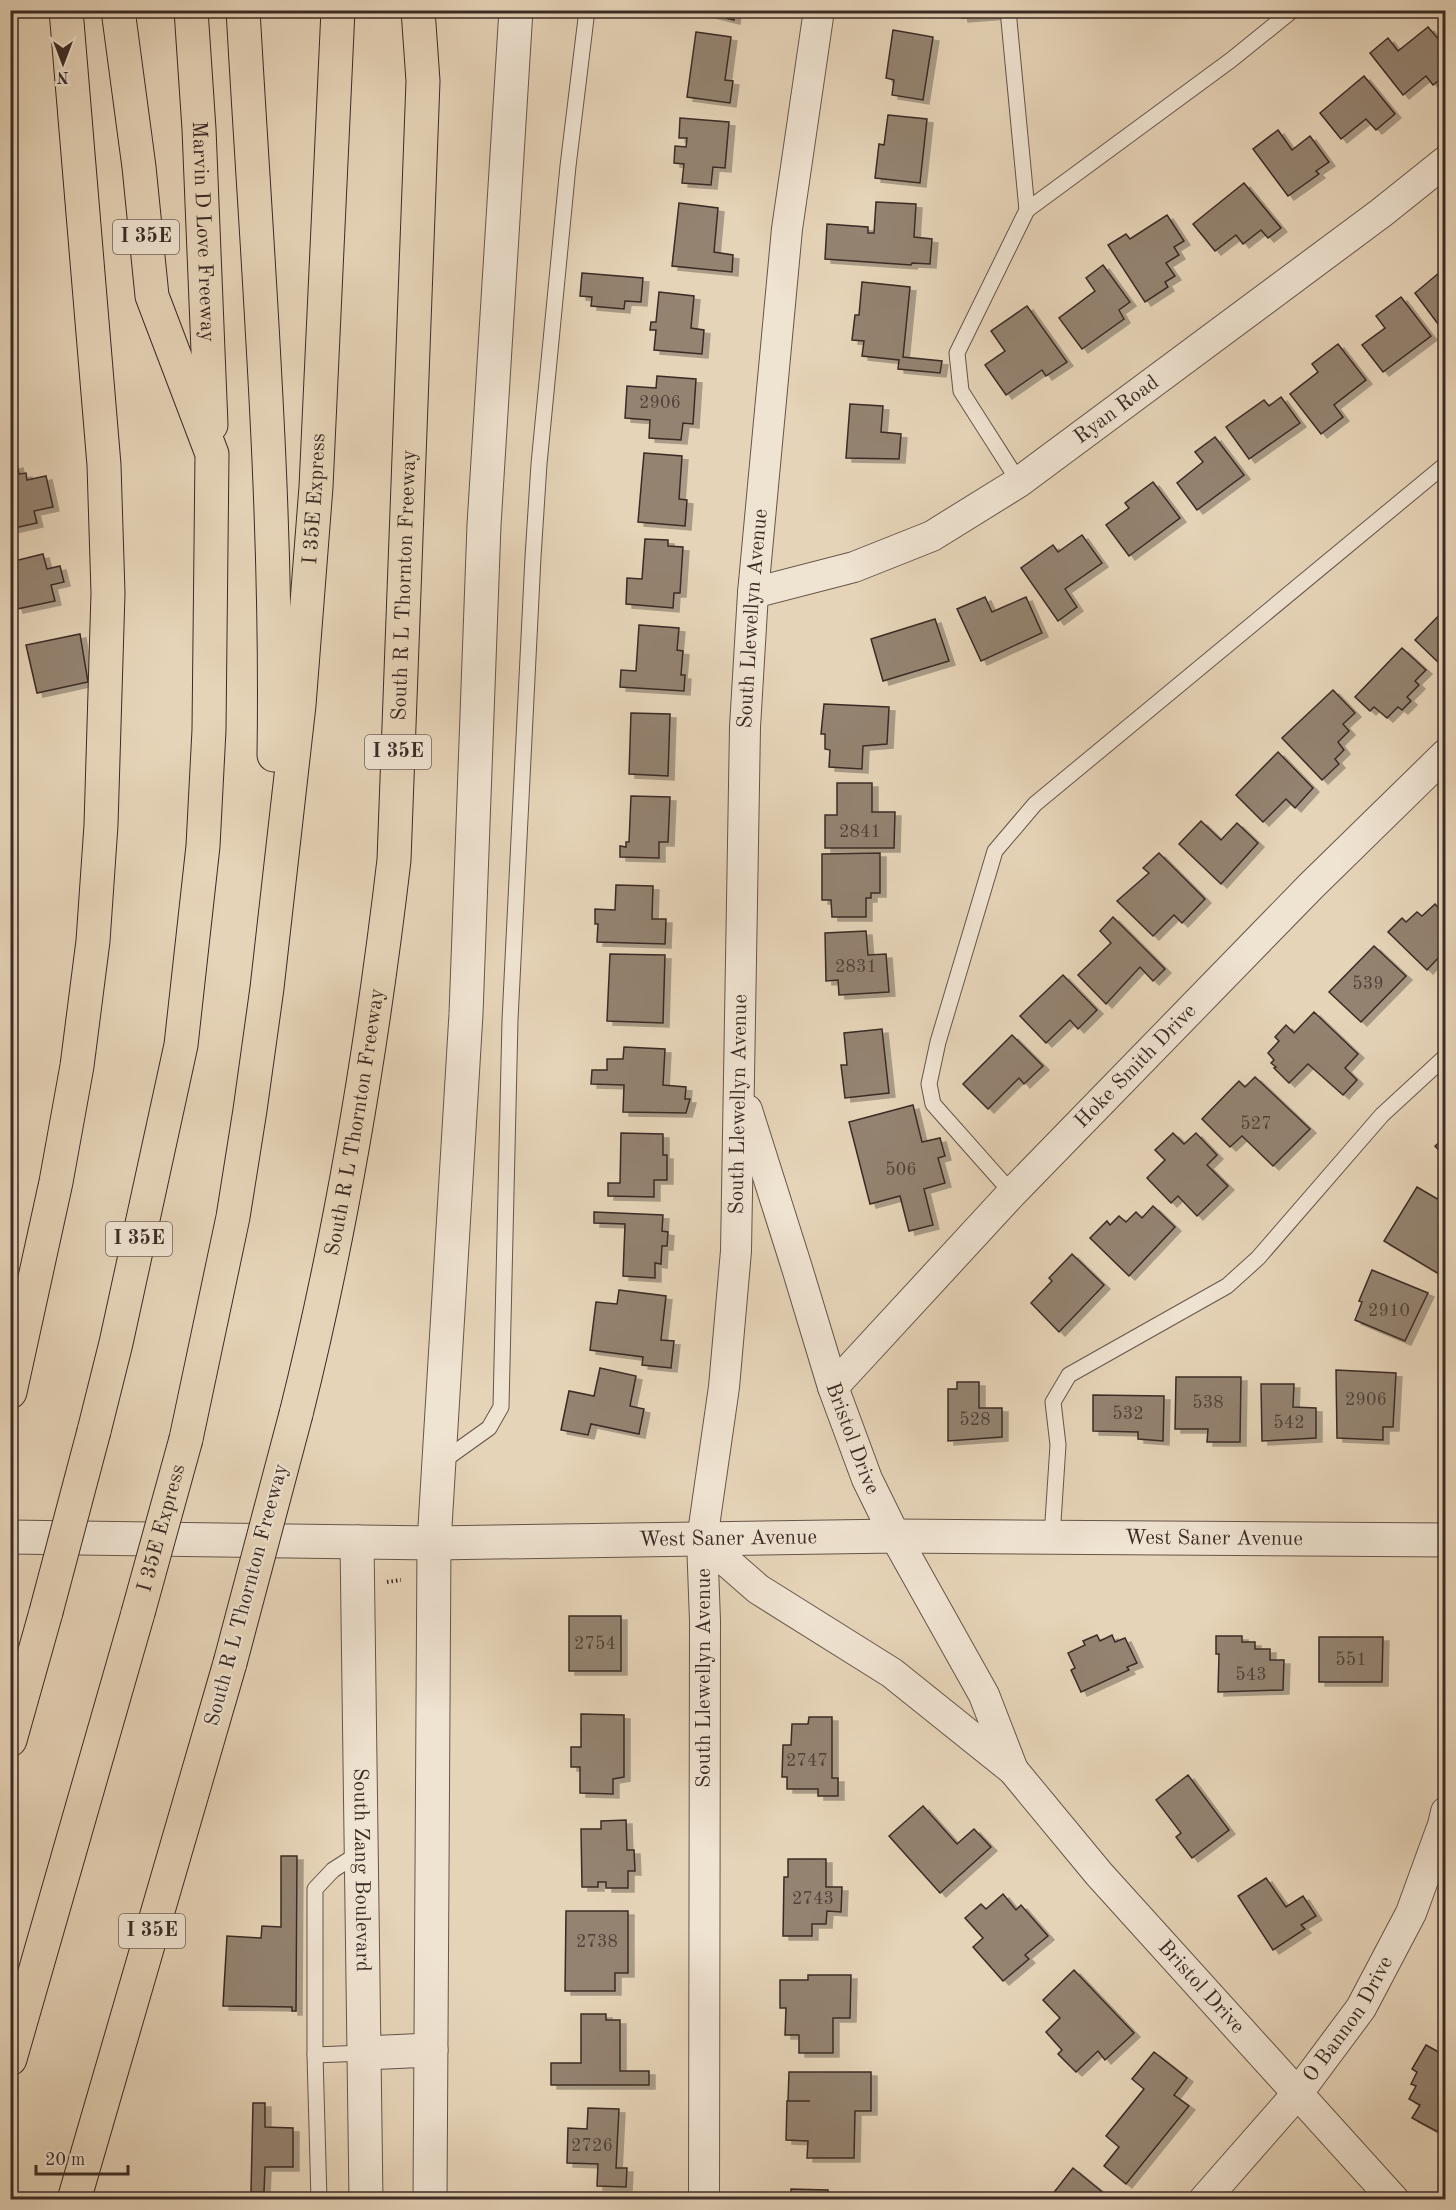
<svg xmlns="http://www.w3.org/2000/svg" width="1456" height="2210" viewBox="0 0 1456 2210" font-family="'Old Standard TT',serif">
<defs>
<filter id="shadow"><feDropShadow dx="6" dy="4" stdDeviation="0" flood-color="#0004"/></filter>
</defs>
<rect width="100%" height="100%" fill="#e6d4b8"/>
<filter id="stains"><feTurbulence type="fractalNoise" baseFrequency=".00333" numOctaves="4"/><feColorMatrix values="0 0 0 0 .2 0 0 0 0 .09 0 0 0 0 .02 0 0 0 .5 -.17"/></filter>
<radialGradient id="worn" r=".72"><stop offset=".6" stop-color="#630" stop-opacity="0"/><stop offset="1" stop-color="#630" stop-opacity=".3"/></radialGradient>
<g fill="#948371" stroke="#3b2b25" stroke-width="1.5" filter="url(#shadow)">
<path d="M705 10H735L734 20 705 13Z"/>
<path d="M961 10H1000V15L962 18Z"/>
<path d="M1446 10V24L1434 11Z"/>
<path d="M1428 27 1446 48V75L1433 85 1426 76 1403 95 1370 53 1388 38 1398 51Z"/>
<path d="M893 30 933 37 923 100 892 95 894 80 886 78Z"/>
<path d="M696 32 731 37 725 80 733 81 730 103 687 97Z"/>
<path d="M1364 76 1395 114 1376 130 1366 119 1341 139 1320 113Z"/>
<path d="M888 115 927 119 920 183 875 178 879 144 884 145Z"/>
<path d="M680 118 729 122 725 168 713 167 711 185 682 183 684 164 674 163 675 146 686 147 687 138H679Z"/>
<path d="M1278 130 1292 150 1310 136 1329 162 1316 171 1319 174 1288 196 1253 149Z"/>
<path d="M1244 183 1281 228 1268 238 1261 230 1243 244 1236 235 1215 251 1193 224Z"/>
<path d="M876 202 916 204 914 237 932 239 930 264 912 263 911 265 825 259 827 224 868 227V233H874Z"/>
<path d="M679 203 718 208 714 252 733 255 732 272 672 266Z"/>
<path d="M1167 215 1184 241 1174 247 1179 255 1166 263 1175 276 1165 282 1168 287 1145 302 1108 245 1126 234 1130 239Z"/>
<path d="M1103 265 1130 302 1119 310 1124 319 1082 349 1059 318 1095 291 1086 278Z"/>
<path d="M1446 267V318L1438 324 1415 293Z"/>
<path d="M582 273 643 278 641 302 625 301 624 309 591 306 592 297 580 296Z"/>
<path d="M862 282 910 287 903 357 942 361 940 373 898 369 899 360 862 356 864 341 852 340 855 315H859Z"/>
<path d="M659 292 694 296 691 328 704 330 702 354 654 350 656 330H650L651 322H656Z"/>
<path d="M1401 297 1431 336 1383 372 1362 345 1385 328 1376 316Z"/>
<path d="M1027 306 1067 362 1046 376 1042 370 1006 395 985 365 1005 351 991 331Z"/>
<path d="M1338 344 1366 380 1334 405 1343 417 1321 434 1290 394 1318 372 1312 364Z"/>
<path d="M657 376 696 379 693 424 683 423 681 440 649 438 650 420 625 418 627 386 656 388Z"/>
<path d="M1281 397 1300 423 1249 459 1226 427 1264 400 1269 406Z"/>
<path d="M850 404 883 406 881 432 901 434 899 459 846 458Z"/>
<path d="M1215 437 1244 475 1197 510 1177 483 1203 462 1195 452Z"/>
<path d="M644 453 682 456 679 499 687 500 685 526 638 522Z"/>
<path d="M17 464 19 474 26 473 27 480 46 476 53 507 34 511 37 523 10 529V466Z"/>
<path d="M1153 482 1180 518 1129 556 1106 525 1129 508 1125 503Z"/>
<path d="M1082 535 1102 563 1065 589 1077 607 1058 621 1021 568 1053 545 1058 552Z"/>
<path d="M645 539 668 540V546L683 547 680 593H674L673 608 626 604 627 578 642 579Z"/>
<path d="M43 554 47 569 60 566 64 582 51 585 55 601 17 609 14 599 10 600V562Z"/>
<path d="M985 597 992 612 1026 597 1042 633 981 661 957 609Z"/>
<path d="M1446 608V660L1441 665 1415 640Z"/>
<path d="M935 619 949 661 883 681 871 639Z"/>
<path d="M639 625 679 628 677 650 683 651 681 675H685L684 691 620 687 621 670 636 671Z"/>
<path d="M80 634 88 682 37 693 26 645Z"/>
<path d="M1402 648 1426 670 1415 681 1419 685 1407 697 1411 701 1402 710 1398 707 1387 718 1374 707 1370 711 1355 697Z"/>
<path d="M1333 690 1355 713 1343 724 1349 731 1338 742 1344 750 1335 759 1339 764 1322 780 1282 738Z"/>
<path d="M824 704 889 707 887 744 863 746 862 769 829 767 830 750 825 749V734H821Z"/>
<path d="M631 713 670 714 668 776 629 774Z"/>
<path d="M1278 752 1313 788 1295 808 1286 799 1263 822 1236 795Z"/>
<path d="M837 783H872V812H895L894 848H825V815H837Z"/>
<path d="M631 796 670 797 668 842H659V858L620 857V846L626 847V842H629Z"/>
<path d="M1201 821 1221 840 1237 823 1258 843 1221 884 1179 844Z"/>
<path d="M880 853V893H871V898H866V917H832L831 900H822V854Z"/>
<path d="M1159 853 1205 899 1182 923 1174 915 1153 936 1117 901 1149 873 1143 868Z"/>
<path d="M616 885 653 886 652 919H666L665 944 597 942 598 924H595V909L615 910Z"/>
<path d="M1435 904 1442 912 1446 908V962L1440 956 1427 970 1388 932 1402 918 1406 922 1417 912 1422 916Z"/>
<path d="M1113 917 1165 969 1153 981 1140 967 1106 1004 1078 975 1111 943 1100 931Z"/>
<path d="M866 931 868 955 886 954 889 992 839 995 838 980 826 981 825 933Z"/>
<path d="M1374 946 1406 976 1361 1022 1329 992Z"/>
<path d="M610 954 665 955 663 1023 607 1021Z"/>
<path d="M1063 975 1097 1010 1078 1029 1070 1020 1046 1043 1020 1016Z"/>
<path d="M1314 1012 1358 1054 1345 1068 1357 1080 1343 1095 1308 1064 1289 1083 1274 1068 1276 1067 1271 1063 1274 1060 1268 1053 1279 1041 1275 1037 1286 1025 1294 1033Z"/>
<path d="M882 1029 889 1093 845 1098 841 1065H847L844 1033Z"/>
<path d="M1012 1035 1043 1066 1024 1084 1019 1078 988 1109 963 1084Z"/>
<path d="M624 1047 665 1049 663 1085 686 1087 685 1099H690L686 1113 623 1112 624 1085 591 1084 592 1070H607V1059H623Z"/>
<path d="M1255 1077 1310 1129 1273 1166 1242 1136 1230 1147 1202 1119 1239 1081 1245 1087Z"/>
<path d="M913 1105 922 1142 940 1138 945 1156 938 1158 945 1183 924 1189 933 1225 909 1231 900 1196 870 1204 849 1122Z"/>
<path d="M621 1133 663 1134V1155H667V1180H654V1197L608 1196V1183H620Z"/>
<path d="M1173 1133 1184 1144 1196 1133 1217 1155 1207 1165 1228 1186 1197 1216 1178 1196 1171 1203 1147 1178 1165 1160 1155 1150Z"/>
<path d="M1446 1137V1158L1435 1146Z"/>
<path d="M1417 1187 1446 1204V1236L1443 1240 1446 1241V1263L1439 1274 1384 1241Z"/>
<path d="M1153 1206 1175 1227 1129 1276 1090 1238 1107 1221 1110 1225 1119 1216 1126 1222 1136 1212 1142 1218Z"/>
<path d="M594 1212 663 1215 662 1231 668 1232 667 1246H662L661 1264 655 1263V1278L623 1276 625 1224 594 1223Z"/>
<path d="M1072 1254 1104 1285 1059 1332 1031 1303 1052 1281 1049 1278Z"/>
<path d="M1372 1270 1428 1293 1405 1341 1355 1320 1362 1302 1359 1301Z"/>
<path d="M619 1290 666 1296 661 1340 674 1341 671 1368 642 1365 643 1357 590 1350 596 1302 617 1304Z"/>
<path d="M600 1368 636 1376 630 1406 644 1409 639 1434 591 1424 588 1435 561 1430 569 1391 594 1396Z"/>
<path d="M1336 1370 1396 1373 1393 1427H1383V1440L1337 1438Z"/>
<path d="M1176 1377H1241L1240 1442H1207L1208 1429H1175Z"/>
<path d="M957 1382H979V1408H1002V1437L948 1441V1389H957Z"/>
<path d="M1261 1384H1294L1293 1407 1316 1408V1438L1262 1441Z"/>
<path d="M1093 1395 1164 1396 1163 1441 1138 1439V1432L1093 1431Z"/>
<rect x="569" y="1616" width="52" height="55"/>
<path d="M1097 1635 1100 1641 1112 1635 1115 1642 1125 1638 1137 1663 1127 1667 1129 1670 1081 1692 1071 1670 1075 1668 1068 1653 1085 1645 1083 1641Z"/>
<path d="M1216 1636H1242V1642H1255V1649H1270V1660H1284L1283 1690 1218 1692 1219 1654H1216Z"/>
<path d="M1319 1637H1383L1382 1682H1319Z"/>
<path d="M581 1714 624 1715V1777L613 1779V1794L580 1793V1767H571V1747H581Z"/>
<path d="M809 1717H832V1778H838V1796H818V1789H787V1777H782L783 1745H791L792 1724H808Z"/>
<path d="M1188 1775 1229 1830 1192 1858 1176 1837 1181 1833 1156 1800Z"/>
<path d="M923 1806 957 1844 974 1829 991 1847 940 1893 889 1836Z"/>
<path d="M626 1820 627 1850H634L635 1871H628V1888H606V1882H598V1887H582L581 1829H601V1821Z"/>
<path d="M281 1856H297L296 2011H292V2007L223 2006 227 1936 261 1938 262 1926 281 1927Z"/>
<path d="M788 1859H826V1887H842L841 1912 827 1911 826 1924H812V1936H783L784 1877H788Z"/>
<path d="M1266 1878 1286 1907 1303 1896 1316 1916 1301 1925 1305 1929 1273 1950 1238 1896Z"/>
<path d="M1003 1894 1016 1910 1021 1905 1048 1936 1025 1955 1029 1959 1003 1981 973 1947 983 1938 965 1918 981 1904 986 1909Z"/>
<path d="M566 1911H628V1973H615V1991H565Z"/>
<path d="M1074 1970 1134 2033 1105 2060 1098 2051 1076 2072 1058 2054 1062 2050 1046 2032 1060 2018 1043 2000Z"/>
<path d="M808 1975H851L850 2018H833V2053H799V2035H785L786 2008H780V1980H808Z"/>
<path d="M581 2014H606V2020H620V2071H649V2085H551V2063H581Z"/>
<path d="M1426 2045 1446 2056V2121L1438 2132 1412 2118 1420 2105 1409 2099 1416 2086 1411 2084 1417 2072 1412 2069Z"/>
<path d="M1154 2052 1187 2078 1174 2095 1189 2106 1126 2184 1104 2166 1119 2147 1106 2136 1144 2089 1132 2079Z"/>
<path d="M789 2072H871V2111H855L854 2158H807L808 2141 786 2140 787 2101H810H788Z"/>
<path d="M253 2103H265V2127L293 2128V2167H265L264 2192H251Z"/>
<path d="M588 2108 619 2109 616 2168H627L626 2187 597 2186 598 2164 567 2163 568 2128 587 2129Z"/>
<path d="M1073 2168 1112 2200H1048Z"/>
<path d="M791 2189 828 2190V2200H791Z"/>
</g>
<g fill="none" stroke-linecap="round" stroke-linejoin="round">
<g stroke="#66554a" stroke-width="17">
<g id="service">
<path d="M1008 10 1027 210 957 353 961 391 1019 482"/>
<path d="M1027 210 1231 60 1293 10"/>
<path d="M1012 1193 933 1104 929 1084 938 1042 995 851 1035 804 1446 464"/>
<path d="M440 1463 489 1428 501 1407 510 1020 533 557 539 464 568 166 587 10"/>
<path d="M1052 1537 1058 1445 1053 1402 1069 1375 1227 1286 1258 1258 1382 1115 1446 1056"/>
<path d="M315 2055 364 2053"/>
<path d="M319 2200 315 2055V1889L333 1870 361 1852"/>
</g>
</g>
<g stroke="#66554a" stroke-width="32">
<g id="minor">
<path id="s1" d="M753 593 854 567 932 536 1019 482 1381 213 1446 161"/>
<path id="s2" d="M747 1110 797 1268 833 1387 867 1479 895 1536 984 1695 1013 1770"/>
<path id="s3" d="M833 1387 1012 1193 1311 886 1446 754"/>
<path id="s4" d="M702 1540 758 1589 892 1673 1013 1770 1099 1874 1394 2200"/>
<path id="s5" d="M704 2200 705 1621 702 1540 724 1387 736 1251 745 727 753 593 787 229 819 10"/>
<path id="s6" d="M1204 2200 1297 2094 1361 2008 1411 1913 1443 1825 1446 1812"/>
</g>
</g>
<g stroke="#66554a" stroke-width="35">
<g id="tertiary">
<path id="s7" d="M10 1537 434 1543 895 1536 1446 1540"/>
<path id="s8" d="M357 1542 366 2200"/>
<path d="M364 2053 431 2050"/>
<path d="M430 2200 434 1543 466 1014 484 525 516 10"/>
</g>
</g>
<g stroke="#3b2b25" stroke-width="35">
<g id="motorway">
<path id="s9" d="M191 10 199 129 211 425"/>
<path d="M243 10C257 259 278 507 274 755"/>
<path d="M10 1392 56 1182 77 1066 93 941 101 825 108 593 104 465 66 10"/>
<path id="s10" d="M296 1414C342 1231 372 1047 394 860L423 81 418 10"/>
<path d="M94 1431 116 1343 181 1045 203 846 209 730 212 454 152 296 139 167 118 10"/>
<path id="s11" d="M186 1439 233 1217 250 1110 267 988 299 705 316 487 338 10"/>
<path d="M10 1740 46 1612"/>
<path d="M10 2059 138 1613"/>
<path d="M74 2200 230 1663"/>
</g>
</g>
<path stroke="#3b2b25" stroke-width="4" stroke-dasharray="1.5 3" stroke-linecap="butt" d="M387 1582 401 1580"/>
<use href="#service" stroke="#efe3d1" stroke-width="15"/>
<use href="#minor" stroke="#efe3d1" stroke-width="30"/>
<use href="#tertiary" stroke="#efe3d1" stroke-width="33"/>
<use href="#motorway" stroke="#e6d4b8" stroke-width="33"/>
<g stroke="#3b2b25" stroke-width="35" stroke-linecap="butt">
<g id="motorway-bridge">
<path d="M46 1612 94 1431"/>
<path id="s12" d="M138 1613 186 1439"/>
<path d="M230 1663 296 1414"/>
</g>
</g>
<use href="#motorway-bridge" stroke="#e6d4b8" stroke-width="33"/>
</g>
<g text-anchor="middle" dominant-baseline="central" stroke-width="4.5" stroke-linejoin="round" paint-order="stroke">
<g font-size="18" fill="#514138">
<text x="660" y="403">2906</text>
<text x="860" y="832">2841</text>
<text x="856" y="967">2831</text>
<text x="1368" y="984">539</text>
<text x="1256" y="1124">527</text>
<text x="901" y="1170">506</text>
<text x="1389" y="1311">2910</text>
<text x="1366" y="1400">2906</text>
<text x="1208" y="1403">538</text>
<text x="1128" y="1414">532</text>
<text x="975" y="1420">528</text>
<text x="1289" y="1423">542</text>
<text x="595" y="1644">2754</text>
<text x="1351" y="1660">551</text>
<text x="1251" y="1675">543</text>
<text x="807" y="1761">2747</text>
<text x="813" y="1899">2743</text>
<text x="597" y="1942">2738</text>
<text x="592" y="2146">2726</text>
</g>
<g fill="#efe3d1" stroke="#716259" stroke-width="1.5">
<rect x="113" y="220" width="66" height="34" rx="4.5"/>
<rect x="365" y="735" width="66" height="34" rx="4.5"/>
<rect x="106" y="1222" width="66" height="34" rx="4.5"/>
<rect x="119" y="1914" width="66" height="34" rx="4.5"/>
</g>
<g font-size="20" font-weight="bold" fill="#3b2b25">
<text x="146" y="237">I 35E</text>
<text x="398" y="752">I 35E</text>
<text x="139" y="1239">I 35E</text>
<text x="152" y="1931">I 35E</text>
</g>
<g font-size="21" fill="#3b2b25" stroke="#efe3d1">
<text stroke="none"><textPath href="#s9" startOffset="222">Marvin D Love Freeway</textPath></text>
<text stroke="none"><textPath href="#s1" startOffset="412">Ryan Road</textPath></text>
<text stroke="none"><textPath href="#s11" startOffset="950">I 35E Express</textPath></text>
<text stroke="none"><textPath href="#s10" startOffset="838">South R L Thornton Freeway</textPath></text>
<text stroke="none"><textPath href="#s5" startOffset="1584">South Llewellyn Avenue</textPath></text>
<text stroke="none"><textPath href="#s3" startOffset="441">Hoke Smith Drive</textPath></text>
<text stroke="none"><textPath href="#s5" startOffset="1098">South Llewellyn Avenue</textPath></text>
<text stroke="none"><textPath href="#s10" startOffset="298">South R L Thornton Freeway</textPath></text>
<text stroke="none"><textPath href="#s2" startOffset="345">Bristol Drive</textPath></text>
<text stroke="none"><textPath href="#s12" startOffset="88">I 35E Express</textPath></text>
<text stroke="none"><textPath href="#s7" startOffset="1204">West Saner Avenue</textPath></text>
<text stroke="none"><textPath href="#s7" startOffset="718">West Saner Avenue</textPath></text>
<text transform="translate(247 1595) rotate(-75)">South R L Thornton Freeway</text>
<text transform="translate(704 1678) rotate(-90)">South Llewellyn Avenue</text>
<text stroke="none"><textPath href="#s8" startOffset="328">South Zang Boulevard</textPath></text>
<text stroke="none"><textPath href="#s4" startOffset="675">Bristol Drive</textPath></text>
<text stroke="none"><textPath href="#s6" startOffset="232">O Bannon Drive</textPath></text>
</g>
</g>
<rect width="1456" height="2210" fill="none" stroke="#e6d4b8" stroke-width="36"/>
<rect x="12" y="12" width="1432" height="2186" fill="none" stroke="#3b2b25" stroke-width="3"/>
<rect x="18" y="18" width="1420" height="2174" fill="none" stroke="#3b2b25" stroke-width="1.5"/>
<g transform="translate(63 63) rotate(180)" stroke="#efe3d1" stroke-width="4.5" paint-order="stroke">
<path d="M0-4.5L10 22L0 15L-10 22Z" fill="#3b2b25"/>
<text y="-9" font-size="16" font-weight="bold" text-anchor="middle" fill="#3b2b25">N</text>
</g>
<path d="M36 2165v9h92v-9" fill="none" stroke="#3b2b25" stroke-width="3"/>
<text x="45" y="2165" font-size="18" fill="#3b2b25" stroke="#efe3d1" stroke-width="4.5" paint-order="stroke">20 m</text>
<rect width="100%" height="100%" filter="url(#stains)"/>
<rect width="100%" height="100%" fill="url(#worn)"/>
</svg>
